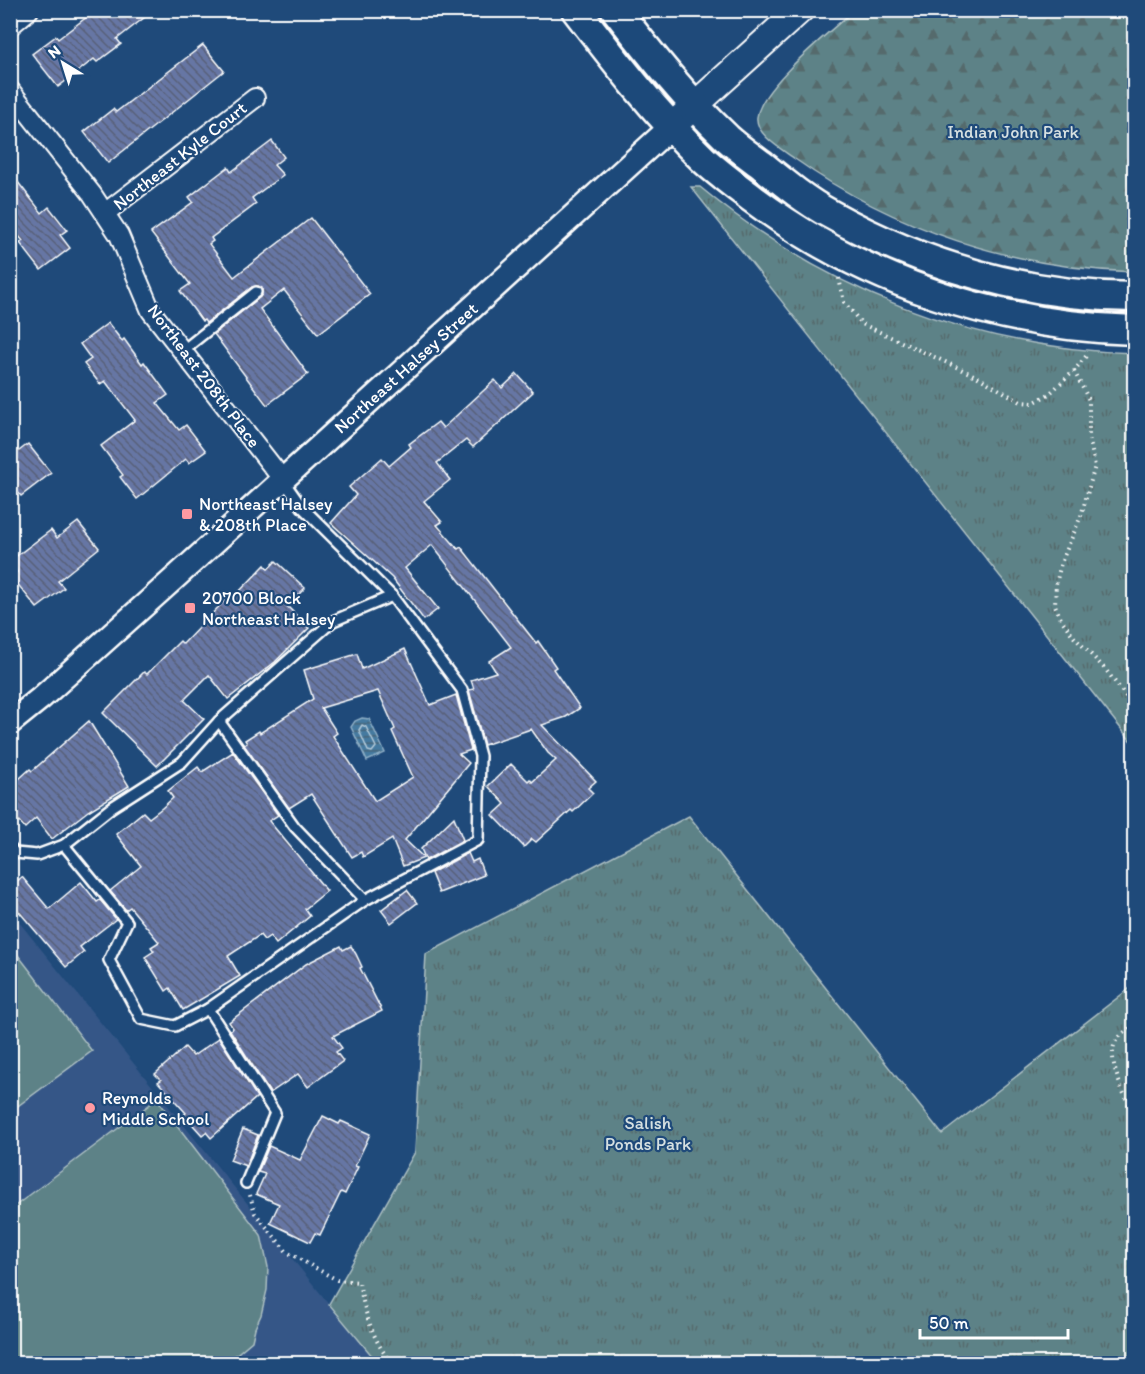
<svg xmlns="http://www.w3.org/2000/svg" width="1145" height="1374" viewBox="0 0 1145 1374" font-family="Itim,sans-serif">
<defs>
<pattern id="grass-tufts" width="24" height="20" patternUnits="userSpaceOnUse" patternTransform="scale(1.5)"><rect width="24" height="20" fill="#5d8287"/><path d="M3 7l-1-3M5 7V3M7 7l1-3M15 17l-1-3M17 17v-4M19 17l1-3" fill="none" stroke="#556a6c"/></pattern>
<pattern id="forest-firs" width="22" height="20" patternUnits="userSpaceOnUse" patternTransform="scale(1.5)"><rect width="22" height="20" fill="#5d8287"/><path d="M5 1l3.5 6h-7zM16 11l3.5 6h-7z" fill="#556a6c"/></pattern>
<pattern id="water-rules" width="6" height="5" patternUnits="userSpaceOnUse" patternTransform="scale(1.5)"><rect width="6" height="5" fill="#447aa0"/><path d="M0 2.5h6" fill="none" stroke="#486376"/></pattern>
<pattern id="building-back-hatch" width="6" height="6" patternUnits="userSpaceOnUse" patternTransform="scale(1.5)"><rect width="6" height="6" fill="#6676a4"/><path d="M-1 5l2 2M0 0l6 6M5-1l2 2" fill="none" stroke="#596178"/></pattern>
</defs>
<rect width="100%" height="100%" fill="#1f4a7a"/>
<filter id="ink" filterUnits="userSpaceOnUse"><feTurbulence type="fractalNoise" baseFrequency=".0167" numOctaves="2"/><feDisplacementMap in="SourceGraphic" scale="12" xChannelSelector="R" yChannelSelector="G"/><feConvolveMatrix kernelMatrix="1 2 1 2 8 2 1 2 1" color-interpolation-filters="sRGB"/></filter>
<g filter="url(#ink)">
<path fill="#345787" d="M10 911 329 1304 378 1363H11Z"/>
<g fill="url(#grass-tufts)" stroke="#aec0c3" stroke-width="1.5">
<path d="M691 187H700C824 290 973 349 1134 353V745Z"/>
<path d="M689 816 942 1134 1134 985V1363H378L329 1304 415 1152 426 954Z"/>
</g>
<path fill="url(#forest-firs)" stroke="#aec0c3" stroke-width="1.5" d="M853 11H1134V272C1013 268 895 230 795 159 783 150 755 135 757 117 761 86 830 32 853 11Z"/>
<g fill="#5d8287" stroke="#aec0c3" stroke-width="1.5">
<path d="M11 946 92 1051 11 1111H10Z"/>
<path d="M157 1099 261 1235 268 1267 267 1290 261 1315 255 1328 252 1341 226 1363H11V1209Z"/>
</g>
<path fill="url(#water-rules)" stroke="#8fafc6" stroke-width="1.5" d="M362 718 369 719 385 753 367 761 351 727 355 721Z"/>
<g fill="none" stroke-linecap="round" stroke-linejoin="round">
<path stroke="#b4cad9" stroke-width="1.5" d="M362 725 366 727 376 747 372 752 368 751 359 730Z"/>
</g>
<g fill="url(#building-back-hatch)" stroke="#fff" stroke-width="1.5" fill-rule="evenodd">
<path d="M96 10H154L117 39 121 44 97 62 94 59 58 87 32 54 56 36 58 39Z"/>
<path d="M203 45 224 71 108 163 84 132 113 109 116 112Z"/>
<path d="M272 141 284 157 274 165 283 175 252 198 256 204 211 238 213 241 209 244 234 277 311 218 370 294 318 334 284 290 260 309 308 374 267 405 214 334 260 297 262 294V288L258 286 252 287 206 323 204 320 202 321 180 291 190 284 151 233 193 202 189 197 228 167 231 172Z"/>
<path d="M10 172 42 213 49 207 67 230 60 235 70 248 41 270 20 243 23 241 10 225Z"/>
<path d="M108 323 122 341 124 339 142 364 144 362 168 395 157 403 179 430 186 425 206 451 189 463 186 459 137 499 120 477 123 475 101 446 135 420 105 381 100 384 84 364 91 359 80 344Z"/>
<path d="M517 374 533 392 473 447 466 440 437 463 450 480 424 501 442 522 437 525 458 549 461 547 536 643 538 641 556 667 553 669 580 708 566 717 542 725 596 781 588 788 593 793 573 812 571 810 536 842 532 839 524 847 493 815 505 804 488 786 511 764 528 781 530 779 532 782 556 760 548 753 531 729 484 745 469 690 474 689 471 680 496 672 489 661 511 647 432 545 405 568 438 609 424 620 392 578 331 523 356 495 349 487 382 458 389 466 411 447 409 444 438 422 443 428 495 380 502 388Z"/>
<path d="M28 444 51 473 21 496 10 483V458Z"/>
<path d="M78 522 99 548 58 581 64 588 37 608 11 576 17 572 10 561 51 530 57 538Z"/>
<path d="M276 561 305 588 287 606 309 628 275 662 228 699 209 675 184 700 204 719 157 766 103 713 144 672 147 674 180 641 183 644 229 596 232 599 265 565 268 569Z"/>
<path d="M405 649 430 705 456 695 471 750 459 754 469 763 405 840 424 858 403 866 392 839 363 857 361 852 352 857 311 794 289 808 244 745 247 743 245 740 259 731 260 733 313 699 304 670 357 654 362 669ZM378 691 395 729 392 731 413 777 375 801 333 736 337 733 321 708Z"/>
<path d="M89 721 129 786 88 811 52 839 36 818 25 828 10 811V787L30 769 32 771Z"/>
<path d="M233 752 278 815 269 821 327 891 305 909 310 916 276 944 270 936 264 940 260 935 228 956 240 976 183 1010 170 988 166 991 145 957 154 951 151 947 159 942 130 907 126 910 110 891 141 866 116 834 143 812 149 818 162 808 173 798 168 791 198 767 202 772Z"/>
<path d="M454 817 463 840 426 860 421 849Z"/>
<path d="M468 853 472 862 478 859 484 875 439 893 431 873Z"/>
<path d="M22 877 49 909 81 882 97 902 100 900 116 919 80 947 84 952 66 967 10 901V887Z"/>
<path d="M407 890 417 903 391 923 381 910Z"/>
<path d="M341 946 343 950 351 946 356 954 362 967 360 968 382 1011 333 1036 342 1048 336 1052 343 1061 308 1087 298 1074 270 1093 230 1030 233 1028 229 1022 306 964Z"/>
<path d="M219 1038 257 1097 211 1138 206 1132 202 1135 184 1115 186 1113 158 1082 161 1080 155 1074 185 1047 193 1056Z"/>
<path d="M323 1116 339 1124 341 1121 370 1134 355 1166 358 1167 345 1194 341 1192 320 1235 315 1233 310 1242 270 1223 279 1204 256 1194 265 1174 258 1172 269 1146 300 1160Z"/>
<path d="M243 1129 258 1135 246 1166 230 1160Z"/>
</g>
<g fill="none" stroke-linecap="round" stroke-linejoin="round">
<g stroke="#fff" stroke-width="14">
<g id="service">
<path d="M182 351 256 292"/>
<path d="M64 845 112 807 182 762 219 721"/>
<path d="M10 848 15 853 37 855 64 845 127 922 109 960 141 1019 175 1026 208 1009 365 900 295 827 219 721 333 621 392 596 302 507 283 480"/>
<path d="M365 900 478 840 480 756 462 690 392 596"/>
<path d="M208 1009 275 1113 246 1183"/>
</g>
</g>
<g stroke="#fff" stroke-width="22">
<g id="minor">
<path d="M10 26 29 10"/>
<path d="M10 90 92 194 119 235 151 311 283 480"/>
<path d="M105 213 255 98"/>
</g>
</g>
<g stroke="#fff" stroke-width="27">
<path id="tertiary" d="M10 723 41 698 177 576 672 126"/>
</g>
<g stroke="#fff" stroke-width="30">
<path id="secondary" d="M672 126 800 10"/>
</g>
<g stroke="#fff" stroke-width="33">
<g id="primary">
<path d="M576 10C616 62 656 114 703 159 718 173 736 186 753 199 863 281 997 326 1134 330"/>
<path d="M616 10C651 55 686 99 727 138 738 148 751 157 763 166 784 183 806 201 830 214 923 266 1028 296 1134 297"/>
</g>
</g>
<g stroke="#fff" stroke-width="4" stroke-dasharray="1.5 4.5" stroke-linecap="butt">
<path d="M839 278 844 302 862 324 976 376 1021 402 1033 403 1049 394 1074 371 1087 355"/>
<path d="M1074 371 1089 400V437L1095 466 1081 516 1061 563 1056 584 1055 605 1061 619 1074 637 1106 670 1134 707"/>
<path d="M1134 1024C1129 1029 1120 1035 1116 1041 1105 1059 1126 1098 1134 1115"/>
<path d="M250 1195 255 1213 287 1252 337 1280 359 1282C364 1310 373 1343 393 1364"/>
</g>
<use href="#service" stroke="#1f4a7a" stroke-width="9"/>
<use href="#minor" stroke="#1f4a7a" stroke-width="18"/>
<use href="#tertiary" stroke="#1f4a7a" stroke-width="22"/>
<use href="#secondary" stroke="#1f4a7a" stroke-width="26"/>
<use href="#primary" stroke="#1f4a7a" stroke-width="28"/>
</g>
</g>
<g fill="#ff9aa2" stroke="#1f4a7a" stroke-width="2">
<rect x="181" y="508" width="12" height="12" rx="3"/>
<rect x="184" y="602" width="12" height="12" rx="3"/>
<circle cx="90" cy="1108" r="6"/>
</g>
<g text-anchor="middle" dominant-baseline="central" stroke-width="4.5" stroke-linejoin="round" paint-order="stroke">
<g font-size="18" fill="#d6e0e1" stroke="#1f4a7a">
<text x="1013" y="132">Indian John Park</text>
<text x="648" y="1123">Salish<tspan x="648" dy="21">Ponds Park</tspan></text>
</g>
<g font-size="18" fill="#fff" stroke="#1f4a7a">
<text transform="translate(180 156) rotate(-38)">Northeast Kyle Court</text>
<text transform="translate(406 368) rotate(-42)">Northeast Halsey Street</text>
<text transform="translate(204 376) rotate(53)">Northeast 208th Place</text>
</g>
<g font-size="18" fill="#fff" stroke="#1f4a7a" text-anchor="start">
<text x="199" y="504">Northeast Halsey<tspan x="199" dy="21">&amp; 208th Place</tspan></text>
<text x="202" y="598">20700 Block<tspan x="202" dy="21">Northeast Halsey</tspan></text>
<text x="102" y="1098">Reynolds<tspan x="102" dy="21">Middle School</tspan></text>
</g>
</g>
<rect width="1145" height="1374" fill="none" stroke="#1f4a7a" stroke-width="36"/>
<rect x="18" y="18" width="1109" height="1338" fill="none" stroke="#fff" stroke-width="2" filter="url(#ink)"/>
<g transform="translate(63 63) rotate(322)" stroke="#1f4a7a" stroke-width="4.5" paint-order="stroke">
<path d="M0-4.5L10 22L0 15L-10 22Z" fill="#ffffff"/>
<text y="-9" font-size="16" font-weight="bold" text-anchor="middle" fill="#ffffff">N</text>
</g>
<path d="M920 1329v9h148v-9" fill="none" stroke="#ffffff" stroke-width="3"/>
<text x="929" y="1329" font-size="18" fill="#ffffff" stroke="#1f4a7a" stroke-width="4.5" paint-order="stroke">50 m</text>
</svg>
